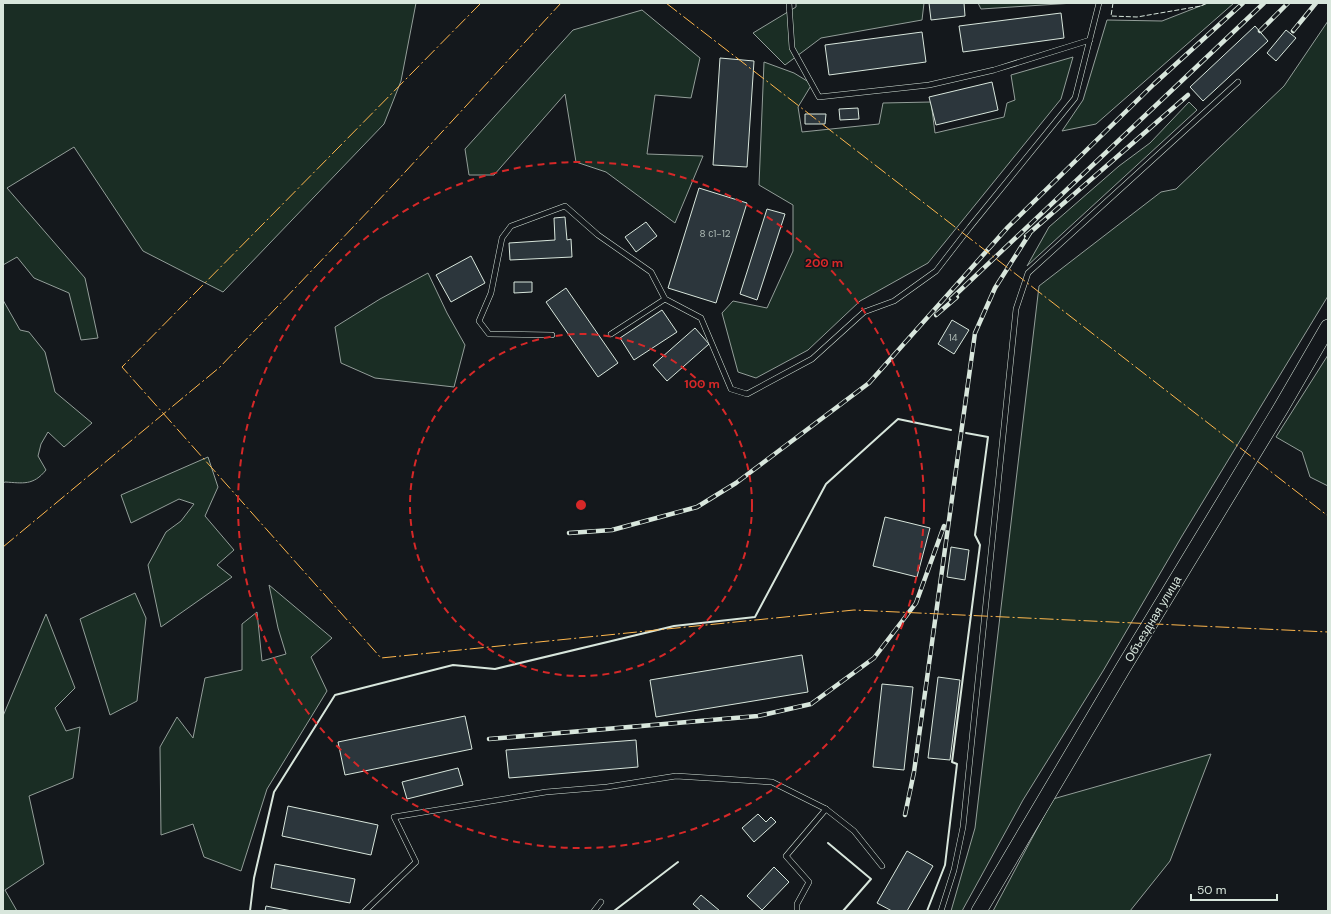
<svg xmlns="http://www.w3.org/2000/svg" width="1331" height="914" viewBox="0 0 1331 914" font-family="'DM Sans',sans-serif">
<rect width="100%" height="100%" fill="#14181c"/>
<g fill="#1a2d24" stroke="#939e99">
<path d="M3 3H416L401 81 384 124 223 292 143 251 74 147 7 188 85 278 98 338 81 340 69 293 34 278 17 257 3 265Z"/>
<path d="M796 3H924L922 20 821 38 785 65 753 33 796 7Z"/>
<path d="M978 3H1074L981 9Z"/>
<path d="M1208 3H1234L1096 124 1062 131 1083 100 1107 20 1162 21Z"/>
<path d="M642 10 700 58 691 98 655 95 647 154 703 156 675 223 606 172 576 162 565 94 494 175H469L465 149 573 30Z"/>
<path d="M1328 21V296L1182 536 1103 671 1023 800 962 911H951L975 828 1039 286 1161 192 1176 189 1284 86Z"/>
<path d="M1073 57 1061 99 928 263 860 301 808 350 756 378 738 372 722 313 733 301 767 308 793 251V205L759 185 764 62 794 73 812 84 798 107 802 132 879 124 883 103 931 102 935 133 1004 117 1007 103 1015 100 1011 75Z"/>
<path d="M1189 102 1197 110 1027 266 1049 227 1119 166 1150 143Z"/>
<path d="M428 273 447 313 465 345 454 387 375 378 341 363 335 327 380 299Z"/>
<path d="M3 300 20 330 29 332 45 352 55 392 92 423 64 447 48 432 41 444 38 456 46 470C33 486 23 483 5 482L3 483Z"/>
<path d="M1328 355V486L1310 477 1302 452 1276 437Z"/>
<path d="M208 457 218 487 205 516 234 550 217 565 232 577 161 627 148 565 166 532 181 521 194 504 179 499 131 523 121 495Z"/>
<path d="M269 585 332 638 311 657 327 691 267 789 241 871 204 857 193 824 161 835 160 747 177 717 193 738 205 678 242 670V624L257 612 262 661 286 654 278 628Z"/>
<path d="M135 593 146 618 137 701 110 715 80 619Z"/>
<path d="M46 614 75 688 55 708 66 731 80 727 73 778 29 796 44 864 5 890 17 911H3V716Z"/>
<path d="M1211 754 1170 861 1130 911H993L1053 799Z"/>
</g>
<g fill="#2c363c" stroke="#d8e6dc">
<path d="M929 3H964L965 16 931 20Z"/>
<path d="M1061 13 1064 38 963 52 959 26Z"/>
<path d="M1255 26 1268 41 1203 101 1190 87Z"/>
<path d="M1286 30 1296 38 1276 61 1267 53Z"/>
<path d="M922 32 926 62 829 75 825 45Z"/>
<path d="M720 58 754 61 747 167 713 165Z"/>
<path d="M992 82 998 110 936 125 929 97Z"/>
<path d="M858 108 859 119 840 120 839 109Z"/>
<path d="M805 114H826L825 124H805Z"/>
<path d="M699 188 747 203 716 303 668 288Z"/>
<path d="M767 209 785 214 757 300 740 294Z"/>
<path d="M565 217 567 240 571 239 572 257 510 260 509 243 555 240 554 218Z"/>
<path d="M646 222 657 236 636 252 625 237Z"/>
<path d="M471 256 485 283 451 302 436 275Z"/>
<path d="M514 282H532V292L514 293Z"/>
<path d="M566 288 618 363 598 377 546 302Z"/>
<path d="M662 310 677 332 634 360 620 338Z"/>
<path d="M952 320 969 330 954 354 938 344Z"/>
<path d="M695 328 709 344 667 381 653 365Z"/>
<path d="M885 517 930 528 917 577 873 566Z"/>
<path d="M951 547 969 550 965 580 947 577Z"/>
<path d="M802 655 808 692 656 717 650 680Z"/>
<path d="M938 677 960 680 950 760 928 758Z"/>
<path d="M882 684 913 687 904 770 873 767Z"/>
<path d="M465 716 472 749 345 775 338 742Z"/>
<path d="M636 740 638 767 509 778 506 750Z"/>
<path d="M458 768 463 785 407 799 402 782Z"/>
<path d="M288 806 378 825 371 855 282 836Z"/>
<path d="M758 814 766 822 771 817 776 822 754 842 742 828Z"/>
<path d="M907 851 933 866 907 911H892L877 903Z"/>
<path d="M275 864 355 879 350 903 271 888Z"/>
<path d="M774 867 789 882 762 910 747 896Z"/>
<path d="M701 895 720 911H701L693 904Z"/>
<path d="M266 906 292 911H265Z"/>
</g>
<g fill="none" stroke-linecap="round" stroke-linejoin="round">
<g stroke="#d8e6dc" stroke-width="6">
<g id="service">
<path d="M789 3 792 48 819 97 929 85 994 70 1090 40"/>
<path d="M611 334 665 299"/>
<path d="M552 335 489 334 479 321 491 293 502 238 511 226 565 206 598 235 651 272 665 299 701 318 731 389 747 394 812 359 864 312 894 301 936 271 970 227 1075 98 1099 3"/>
<path d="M826 809 854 831 882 866"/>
<path d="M365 911 416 862 394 817 546 792 607 787 676 776 772 782 826 809 786 856 809 882 797 904V911"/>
<path d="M594 911 601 902"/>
<path d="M941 911 954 870 963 827 1016 309 1028 273 1238 82"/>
</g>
</g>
<g stroke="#d8e6dc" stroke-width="16">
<path id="secondary" d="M979 911 1123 668 1281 408 1328 327"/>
</g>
<use href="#service" stroke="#14181c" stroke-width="5"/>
<use href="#secondary" stroke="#14181c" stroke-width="15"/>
<g stroke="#d8e6dc" stroke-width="4.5">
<g id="rail">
<path d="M1260 31 1288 3"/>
<path d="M1293 31 1316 3"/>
<path d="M1026 236 1188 95"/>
<path d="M951 299 1264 3"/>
<path d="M936 315 957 297"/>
<path d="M569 533 612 530 697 507 736 483 869 383 1008 227 1154 84 1243 3"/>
<path d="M489 739 758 716 811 704 874 658 916 603 944 526"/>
<path d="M905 815 914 772 975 333 995 288 1030 233"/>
</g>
</g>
<use href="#rail" stroke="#14181c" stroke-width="3" stroke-dasharray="9" stroke-linecap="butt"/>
<path stroke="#d8e6dc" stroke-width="1" stroke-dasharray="5 2" stroke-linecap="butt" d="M1113 3 1111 16 1137 17 1201 6 1207 3"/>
<g stroke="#d8e6dc" stroke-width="2">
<path d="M828 843 871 879 843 911"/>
<path d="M250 911 254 878 274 792 335 695 453 665 495 669 674 626 755 617 826 484 898 419 951 430"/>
<path d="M614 911 678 862"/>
<path d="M927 911 945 865 957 764 952 762 980 545 975 535 988 437 966 433"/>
</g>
<g stroke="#ffb74d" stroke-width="1" stroke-dasharray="14 3 2 3" stroke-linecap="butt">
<path d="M481 3 122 367 381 658 854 610 1328 632"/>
<path d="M666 3 1328 516"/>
<path d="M3 547 220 367 394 184 561 3"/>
</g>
</g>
<g fill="none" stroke="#d62828" stroke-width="2" stroke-dasharray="7 5">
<circle cx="581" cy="505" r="171"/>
<circle cx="581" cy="505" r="343"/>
</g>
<g text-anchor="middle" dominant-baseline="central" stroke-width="3" stroke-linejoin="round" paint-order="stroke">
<g font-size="10" fill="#adbab4">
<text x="715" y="233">8 с1-12</text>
<text x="953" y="337">14</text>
</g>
<g font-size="12" fill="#d8e6dc" stroke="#14181c">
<text transform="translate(1153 619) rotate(-59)">Объездная улица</text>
</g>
</g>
<circle cx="581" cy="505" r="6" fill="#d62828" stroke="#14181c" stroke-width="2"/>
<g font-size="12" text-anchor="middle" font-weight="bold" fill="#d62828" stroke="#14181c" stroke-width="3" stroke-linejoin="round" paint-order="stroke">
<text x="824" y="267">200 m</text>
<text x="702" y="388">100 m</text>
</g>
<rect width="1331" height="914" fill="none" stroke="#d8e6dc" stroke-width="8"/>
<path d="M1191 894v6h86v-6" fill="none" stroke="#d8e6dc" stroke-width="2"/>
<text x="1197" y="894" font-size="12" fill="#d8e6dc" stroke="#14181c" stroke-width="3" paint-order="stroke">50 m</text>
</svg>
